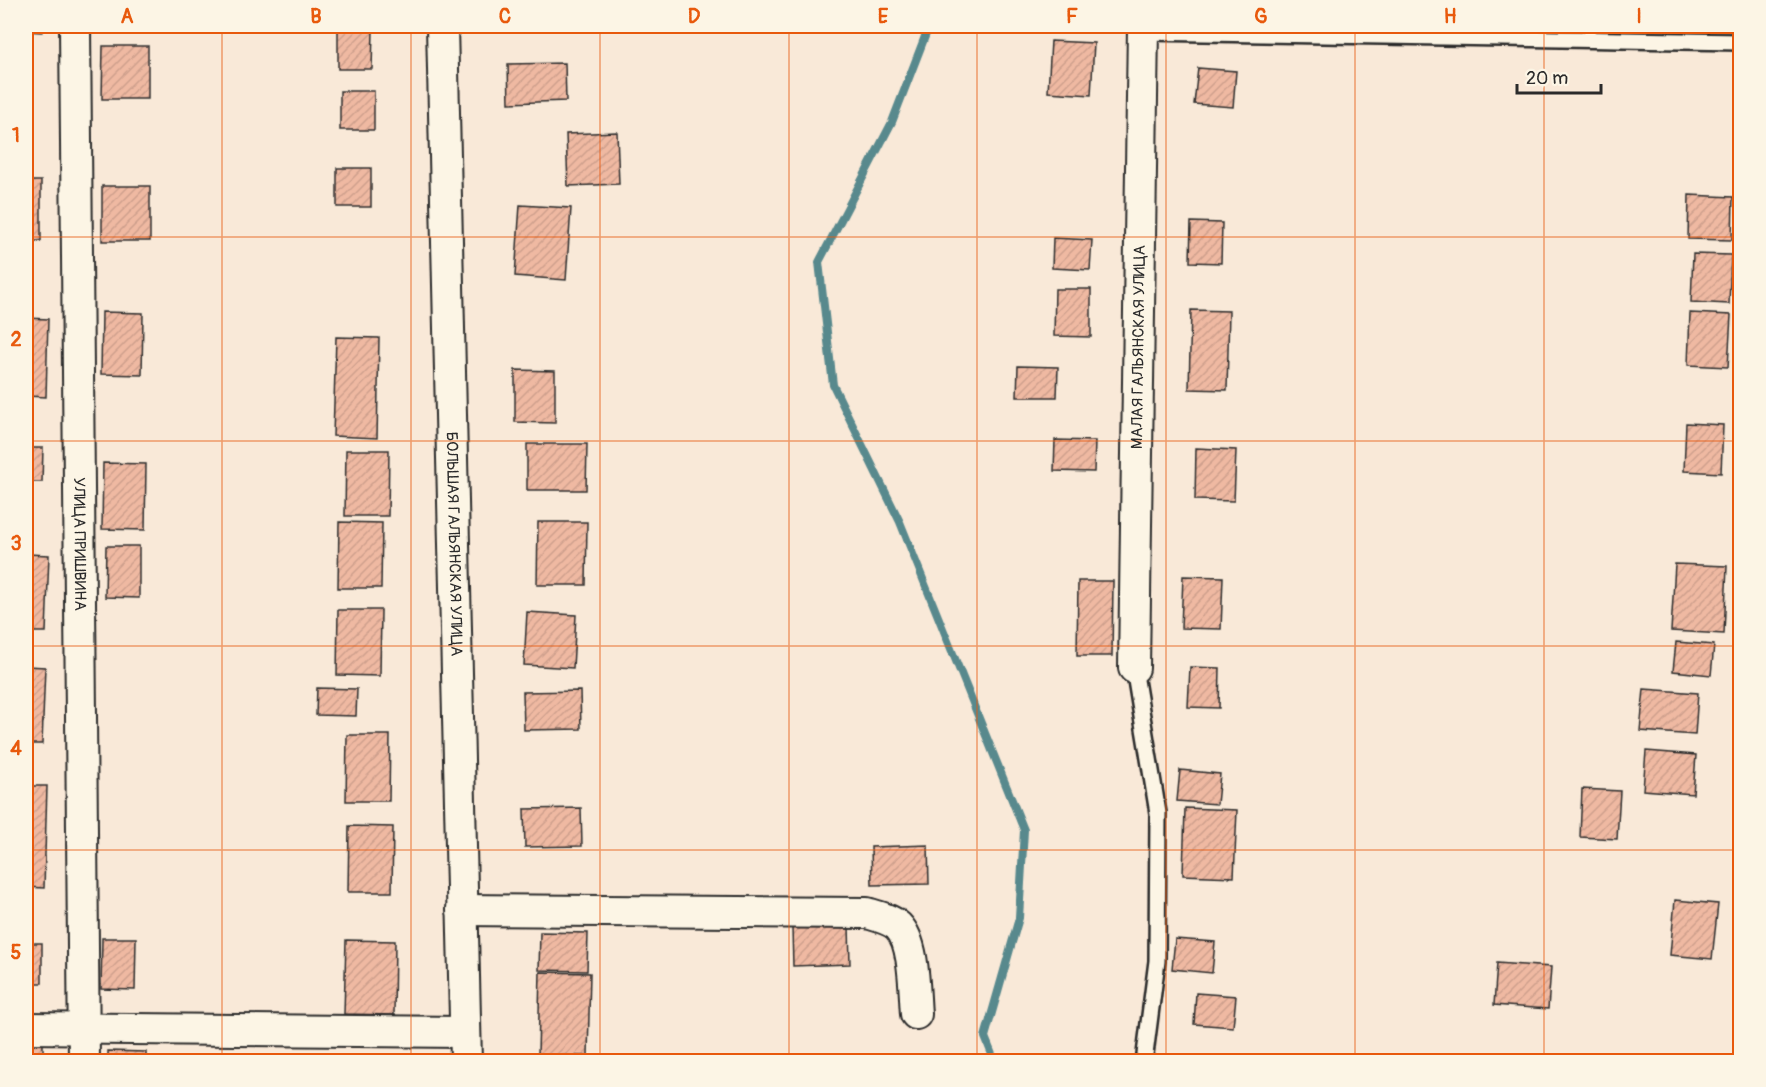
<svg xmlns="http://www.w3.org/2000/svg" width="1766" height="1087" viewBox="0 0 1766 1087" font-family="Pangolin,sans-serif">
<defs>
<pattern id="building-hatch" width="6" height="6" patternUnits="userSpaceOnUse" patternTransform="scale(1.5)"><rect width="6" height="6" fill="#efb9a2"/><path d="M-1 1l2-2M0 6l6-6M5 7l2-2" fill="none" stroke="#cd9f8c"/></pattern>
</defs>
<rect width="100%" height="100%" fill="#f9e9d8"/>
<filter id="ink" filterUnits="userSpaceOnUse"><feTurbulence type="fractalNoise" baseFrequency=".0167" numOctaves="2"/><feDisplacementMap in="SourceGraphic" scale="12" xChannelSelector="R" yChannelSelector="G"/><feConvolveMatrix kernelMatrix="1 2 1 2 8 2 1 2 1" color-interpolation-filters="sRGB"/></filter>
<g filter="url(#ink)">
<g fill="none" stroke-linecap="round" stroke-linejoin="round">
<path stroke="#59898d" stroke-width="8" d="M929 26 892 122 819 262 833 385 900 522 1024 830 1019 918 985 1037 995 1062"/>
</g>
<g fill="url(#building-hatch)" stroke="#2b2b2b" stroke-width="1.5">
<path d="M26 26H43L42 32 26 31Z"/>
<path d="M338 30H373L372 69H338Z"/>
<path d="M1051 41 1094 43 1091 95 1048 92Z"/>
<path d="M103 46H148V99H102Z"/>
<path d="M26 60H29L26 105Z"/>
<path d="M565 63 566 101 509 103 508 64Z"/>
<path d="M1198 68 1236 71 1233 107 1194 104Z"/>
<rect x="340" y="91" width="34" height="39"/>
<path d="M617 132 619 184 568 186 566 134Z"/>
<rect x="337" y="168" width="34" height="39"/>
<rect x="26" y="181" width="15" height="60"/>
<rect x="102" y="186" width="48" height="55"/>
<path d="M1689 195 1733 197 1732 240 1688 239Z"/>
<path d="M520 205 571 208 566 280 515 276Z"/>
<path d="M1191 222 1222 223 1221 263 1190 262Z"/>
<path d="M1053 238 1092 240 1090 270 1052 268Z"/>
<path d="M1693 254 1731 255 1729 304 1691 302Z"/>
<path d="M1055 289H1091V337L1054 336Z"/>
<path d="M1191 310 1229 311 1227 390 1189 389Z"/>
<path d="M102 312 143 313 142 375 101 374Z"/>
<path d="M1690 313 1731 315 1728 367 1688 365Z"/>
<path d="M26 318 48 319 46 397 26 396Z"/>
<path d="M336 337 379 338 377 438 333 436Z"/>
<path d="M1018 366 1058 367 1057 397H1017Z"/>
<path d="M515 370 555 371V423L515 422Z"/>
<path d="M1686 423 1723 425 1721 473 1684 471Z"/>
<path d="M1055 440 1095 441 1094 472 1054 471Z"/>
<path d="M527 444H587L586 490H527Z"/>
<path d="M26 448H43L42 482H26Z"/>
<path d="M1196 448 1236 450 1234 501 1195 500Z"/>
<path d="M346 450H389L388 516H345Z"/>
<path d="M103 463 146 464 145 530 102 529Z"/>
<path d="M339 522 382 523 381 588H338Z"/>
<path d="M538 522H587L586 585H537Z"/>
<path d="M106 546H139V598L105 597Z"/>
<path d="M26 554 49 555 46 632H26Z"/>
<path d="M1675 564 1727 566 1724 634 1671 631Z"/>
<path d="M1183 576 1223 577 1221 629 1181 628Z"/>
<path d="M1078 581H1113L1112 656H1077Z"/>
<path d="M338 610H381L380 676 337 675Z"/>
<path d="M527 612 576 615 573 668 524 665Z"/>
<path d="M1676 642 1714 645 1711 675 1673 671Z"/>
<path d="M26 666 45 667 42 744H26Z"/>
<path d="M1190 667 1220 668 1219 708 1188 707Z"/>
<path d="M317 688 357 689 356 716 316 715Z"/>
<path d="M1644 689 1698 693 1695 735 1640 731Z"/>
<path d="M580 691 581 729 524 730 523 692Z"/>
<path d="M347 735H390L389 801H346Z"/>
<path d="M1646 751 1696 755 1693 794 1643 790Z"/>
<path d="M1180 770 1220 774 1217 804 1177 801Z"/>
<path d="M26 786H47L44 888 26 887Z"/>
<path d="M1582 789 1620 791 1617 839 1580 837Z"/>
<path d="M581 808 582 846 525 847 524 809Z"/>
<path d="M1185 808 1237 810 1234 877 1183 875Z"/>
<path d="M349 826 393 827 392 892H348Z"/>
<path d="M928 845 929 884 872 885 871 847Z"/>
<path d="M1675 900 1718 904 1712 959 1670 955Z"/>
<path d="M849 926 850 964 793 966 792 928Z"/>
<path d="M540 932 588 933 587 971 539 970Z"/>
<path d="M102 938H136L135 990 101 989Z"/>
<path d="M1175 939 1215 942 1212 973 1172 969Z"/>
<path d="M346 940 395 941 394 1015 344 1014Z"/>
<rect x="26" y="943" width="16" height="40"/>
<path d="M1497 963 1551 967 1548 1009 1494 1005Z"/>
<path d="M540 972 590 973 588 1056 538 1055Z"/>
<path d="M1196 993 1236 996 1233 1027 1194 1024Z"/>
<path d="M26 1042 43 1043V1062H26Z"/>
<path d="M108 1051 146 1052V1062H108Z"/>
</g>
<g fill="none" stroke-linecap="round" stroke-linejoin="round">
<g stroke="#2b2b2b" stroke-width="20">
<g id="service">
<path d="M1142 32 1740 42"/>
<path d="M1134 668 1158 813 1157 961 1144 1062"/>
</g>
</g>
<g stroke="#2b2b2b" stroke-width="34">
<g id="minor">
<path id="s1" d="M75 26 84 1062"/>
<path id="s2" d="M442 26 466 1062"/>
<path id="s3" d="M1134 668 1143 26"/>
<path d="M462 910 867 913C877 916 890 919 898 926 915 943 914 991 916 1014"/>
<path d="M26 1028 465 1032"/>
</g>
</g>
<use href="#service" stroke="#fcf5e5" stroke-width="15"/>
<use href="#minor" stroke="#fcf5e5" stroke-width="30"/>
</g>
</g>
<path fill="none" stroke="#e8590c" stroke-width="1.5" stroke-opacity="0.55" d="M222 26V1062M411 26V1062M600 26V1062M789 26V1062M977 26V1062M1166 26V1062M1355 26V1062M1544 26V1062M26 237H1740M26 441H1740M26 646H1740M26 850H1740"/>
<g text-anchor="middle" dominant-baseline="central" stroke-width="4.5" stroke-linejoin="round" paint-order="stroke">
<g font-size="16" fill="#2b2b2b" stroke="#fcf5e5">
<text stroke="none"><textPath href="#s3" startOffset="321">МАЛАЯ ГАЛЬЯНСКАЯ УЛИЦА</textPath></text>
<text stroke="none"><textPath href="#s1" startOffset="518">УЛИЦА ПРИШВИНА</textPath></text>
<text stroke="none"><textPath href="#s2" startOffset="518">БОЛЬШАЯ ГАЛЬЯНСКАЯ УЛИЦА</textPath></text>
</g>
</g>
<rect width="1766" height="1087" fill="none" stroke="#fcf5e5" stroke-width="66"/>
<path d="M1517 84v9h84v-9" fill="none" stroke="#2b2b2b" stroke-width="3"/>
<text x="1526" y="84" font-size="18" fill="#2b2b2b" stroke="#fcf5e5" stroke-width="4.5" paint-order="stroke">20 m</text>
<rect x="33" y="33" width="1700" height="1021" fill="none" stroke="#e8590c" stroke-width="2"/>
<g font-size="20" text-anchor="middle" font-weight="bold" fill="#e8590c">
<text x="127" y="23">A</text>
<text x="316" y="23">B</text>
<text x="505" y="23">C</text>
<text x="694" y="23">D</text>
<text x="883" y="23">E</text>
<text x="1072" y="23">F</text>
<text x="1261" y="23">G</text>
<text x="1450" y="23">H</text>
<text x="1639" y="23">I</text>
<text x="16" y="142">1</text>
<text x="16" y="346">2</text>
<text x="16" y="550">3</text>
<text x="16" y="755">4</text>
<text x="16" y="959">5</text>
</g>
</svg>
